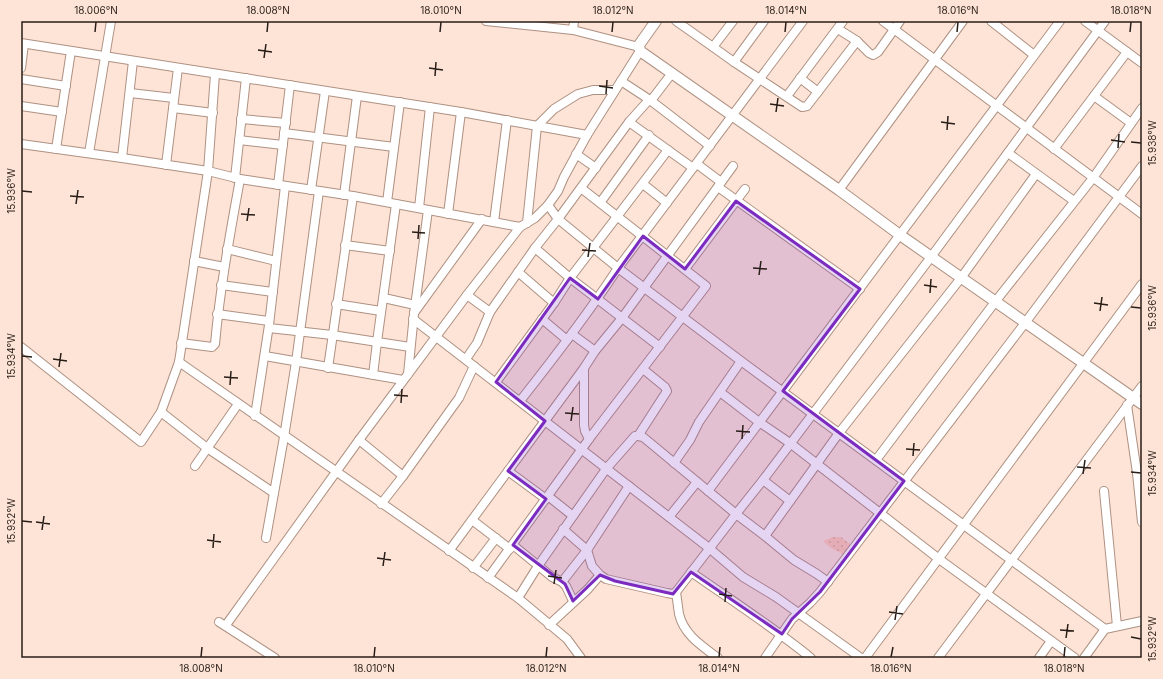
<svg xmlns="http://www.w3.org/2000/svg" width="1163" height="679" viewBox="0 0 1163 679" font-family="Inter,sans-serif">
<defs>
<pattern id="grass-dots" width="8" height="8" patternUnits="userSpaceOnUse"><rect width="8" height="8" fill="#ffcdb4"/><path d="M2 2h.1M6 6h.1" fill="none" stroke="#dbb09a" stroke-width="1.8" stroke-linecap="round"/></pattern>
</defs>
<rect width="100%" height="100%" fill="#fde4d7"/>
<path fill="url(#grass-dots)" d="M833 537H841L850 544C851 549 848 552 843 554L831 548 823 541Z"/>
<g fill="none" stroke-linecap="round" stroke-linejoin="round">
<g stroke="#ae9182" stroke-width="10">
<g id="minor">
<path d="M486 21 573 30"/>
<path d="M574 21 573 30 639 47"/>
<path d="M676 21 713 47"/>
<path d="M733 21 713 47 734 62 802 107 807 106 857 41"/>
<path d="M883 21 1142 214"/>
<path d="M991 21 1034 55"/>
<path d="M1085 21 1142 63"/>
<path d="M838 29 857 41 869 53 873 55 878 52 900 21"/>
<path d="M21 43 461 112 587 135"/>
<path d="M734 62 764 21"/>
<path d="M21 68 24 44"/>
<path d="M800 78 818 92"/>
<path d="M21 79 66 86"/>
<path d="M621 81 650 100 710 146"/>
<path d="M130 93 174 98"/>
<path d="M787 96 843 21"/>
<path d="M1094 96 1131 123"/>
<path d="M21 106 62 112"/>
<path d="M173 108 213 113"/>
<path d="M241 119 286 123"/>
<path d="M629 122 693 168"/>
<path d="M284 133 394 147"/>
<path d="M239 140 283 145"/>
<path d="M21 144 122 158 208 171 240 179 353 196 520 227"/>
<path d="M56 149 71 51"/>
<path d="M1054 149 1127 52"/>
<path d="M89 153 111 21"/>
<path d="M1008 153 1074 201"/>
<path d="M576 154 596 168"/>
<path d="M122 158 133 61"/>
<path d="M697 164 721 182"/>
<path d="M166 165 178 68"/>
<path d="M235 178 246 78"/>
<path d="M643 184 667 203"/>
<path d="M278 185 290 85"/>
<path d="M718 187 860 289"/>
<path d="M311 190 325 91"/>
<path d="M839 190 963 21"/>
<path d="M344 195 357 96"/>
<path d="M387 202 400 102"/>
<path d="M600 203 649 135"/>
<path d="M548 205 558 219 618 268 741 361 1105 629"/>
<path d="M419 208 430 107"/>
<path d="M448 214 461 112"/>
<path d="M494 222 507 120"/>
<path d="M527 223 537 126 554 109 578 94 593 90H615"/>
<path d="M345 245 390 251"/>
<path d="M535 248 570 278 660 347"/>
<path d="M227 249 276 261"/>
<path d="M194 261 224 267"/>
<path d="M685 269 745 189"/>
<path d="M518 272 554 303"/>
<path d="M221 285 273 292"/>
<path d="M467 295 490 312"/>
<path d="M384 298 415 305"/>
<path d="M336 304 381 311"/>
<path d="M414 313 482 219"/>
<path d="M217 314 269 321"/>
<path d="M413 319 709 548 743 577 776 597 861 658"/>
<path d="M542 319 567 340"/>
<path d="M269 328 332 335 410 347"/>
<path d="M572 334 595 351 622 318 733 166"/>
<path d="M181 343 212 347 215 344C220 288 230 234 240 179"/>
<path d="M21 347 141 442 161 412 179 362 208 171 215 74"/>
<path d="M265 356 403 380"/>
<path d="M466 359 477 343 490 312 535 248 558 219 629 122 647 102 653 98 672 73"/>
<path d="M179 362 518 598 567 639 581 658"/>
<path d="M328 368 353 196"/>
<path d="M408 374 414 314 428 210"/>
<path d="M373 375 377 342 396 204"/>
<path d="M496 382 554 303 570 278 668 150"/>
<path d="M720 392 759 422 790 443 939 559 1075 658"/>
<path d="M520 401C554 358 588 314 618 268L803 21"/>
<path d="M1127 405 1137 473 1142 522"/>
<path d="M161 412 207 448 274 493"/>
<path d="M255 416 269 325 285 186"/>
<path d="M638 436 643 437 736 514 765 536 783 551 794 560 817 574 828 582"/>
<path d="M589 439 585 431 584 425V368L595 351"/>
<path d="M359 440 403 476"/>
<path d="M876 460 995 302 1093 178 1142 108"/>
<path d="M674 463 690 440 699 422 741 361"/>
<path d="M195 466 238 404"/>
<path d="M508 471 546 499"/>
<path d="M763 480 790 501"/>
<path d="M708 491 1060 21"/>
<path d="M1104 491 1117 626"/>
<path d="M548 496 573 516"/>
<path d="M381 504 403 476 459 398 474 366"/>
<path d="M669 517 697 482"/>
<path d="M472 520 510 549"/>
<path d="M563 529 587 550 592 566 600 575 606 579 667 593 673 594 676 592 736 514 763 480 931 257 1105 21"/>
<path d="M765 536 839 433 961 278 1036 174"/>
<path d="M266 538 284 437 296 362 319 191"/>
<path d="M513 545 552 577 562 582 587 550 629 486"/>
<path d="M449 551 584 368"/>
<path d="M473 568 496 538"/>
<path d="M691 572C731 600 773 627 811 658"/>
<path d="M488 578 592 435 706 286 581 188"/>
<path d="M562 582 566 586 573 601"/>
<path d="M676 592C677 599 678 607 679 614 684 635 702 646 718 658"/>
<path d="M518 598 538 566 606 469 635 436H638L667 391 665 387 643 369"/>
<path d="M219 622 275 658"/>
<path d="M226 625 359 440 467 295 520 227 535 218 548 205 558 191 564 177 587 135 640 51"/>
<path d="M549 625 588 589 600 575"/>
<path d="M765 658 792 619 810 603 820 592 1025 323 1142 166"/>
<path d="M865 658 1142 284"/>
<path d="M938 658 1142 386"/>
<path d="M1039 658 1051 641"/>
<path d="M1084 658 1105 629 1142 621"/>
</g>
</g>
<g stroke="#ae9182" stroke-width="12">
<path id="major" d="M656 21 639 45 640 51 839 190 900 235 1142 404"/>
</g>
<use href="#minor" stroke="#fff" stroke-width="8"/>
<use href="#major" stroke="#fff" stroke-width="10"/>
</g>
<path fill="#7b2cbf" fill-opacity="0.2" stroke="#7b2cbf" stroke-width="3" stroke-linejoin="round" d="M736 201 860 289 783 391 904 481 820 592 792 619 782 634 691 572 673 594 615 581 600 575 573 601 565 584 513 545 546 499 508 471 545 421 496 382 570 278 598 299 643 236 685 269Z"/>
<path fill="none" stroke="#281d17" stroke-width="1.5" d="M95 32 96 22M267 32 268 22M440 32 441 22M612 32 613 22M785 32 786 22M957 32 958 22M1130 32 1131 22M258 50 272 52M264 58 266 44M429 68 443 70M435 76 436 62M599 86 613 88M606 94 607 80M770 104 784 106M776 112 778 98M941 122 955 124M947 130 948 116M1111 140 1125 142M1131 142 1141 143M1118 148 1119 134M22 191 32 192M70 196 84 197M76 204 78 190M241 214 255 215M247 221 249 208M412 232 425 233M418 239 419 225M582 250 596 251M588 257 590 243M753 268 767 269M759 275 761 261M924 285 937 287M930 293 931 279M1094 303 1108 305M1131 307 1141 308M1100 311 1102 297M22 356 32 357M53 359 67 361M59 367 61 353M224 377 238 378M230 385 231 371M394 395 408 396M401 403 402 389M565 413 579 414M571 421 573 407M736 431 750 432M742 439 743 425M906 449 920 450M913 456 914 443M1077 467 1091 468M1131 472 1141 473M1083 474 1085 460M22 521 32 522M36 522 50 524M42 530 44 516M207 540 221 542M213 548 214 534M377 558 391 560M383 566 385 552M548 576 562 578M554 584 556 570M719 594 732 596M725 602 726 588M889 612 903 614M895 620 897 606M1060 630 1074 631M1131 637 1141 639M1066 638 1068 624M201 657 202 647M374 657 375 647M546 657 547 647M719 657 720 647M891 657 893 647M1064 657 1065 647"/>
<rect width="1163" height="679" fill="none" stroke="#fde4d7" stroke-width="44"/>
<rect x="22" y="22" width="1119" height="635" fill="none" stroke="#281d17" stroke-width="1.5"/>
<g font-size="10" text-anchor="middle" fill="#281d17">
<text x="96" y="14">18.006°N</text>
<text x="268" y="14">18.008°N</text>
<text x="441" y="14">18.010°N</text>
<text x="613" y="14">18.012°N</text>
<text x="786" y="14">18.014°N</text>
<text x="958" y="14">18.016°N</text>
<text x="1131" y="14">18.018°N</text>
<text transform="translate(1152 143) rotate(-90)" y="4">15.938°W</text>
<text transform="translate(11 191) rotate(-90)" y="4">15.936°W</text>
<text transform="translate(1152 308) rotate(-90)" y="4">15.936°W</text>
<text transform="translate(11 356) rotate(-90)" y="4">15.934°W</text>
<text transform="translate(1152 473) rotate(-90)" y="4">15.934°W</text>
<text transform="translate(11 521) rotate(-90)" y="4">15.932°W</text>
<text transform="translate(1152 639) rotate(-90)" y="4">15.932°W</text>
<text x="201" y="672">18.008°N</text>
<text x="374" y="672">18.010°N</text>
<text x="546" y="672">18.012°N</text>
<text x="719" y="672">18.014°N</text>
<text x="891" y="672">18.016°N</text>
<text x="1064" y="672">18.018°N</text>
</g>
</svg>
